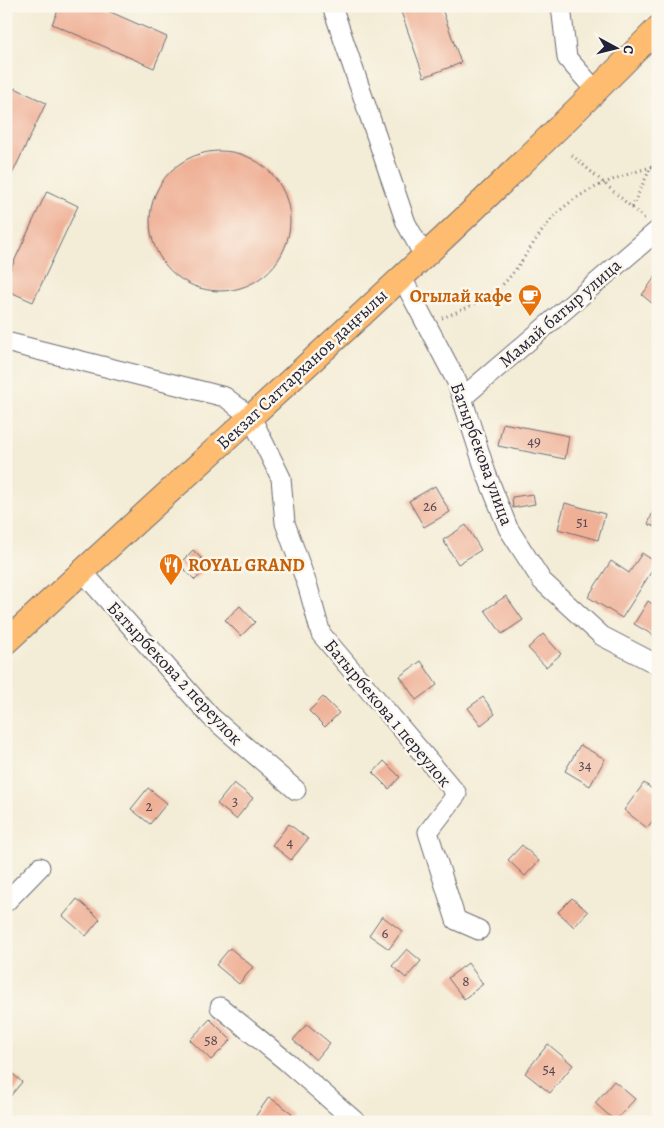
<svg xmlns="http://www.w3.org/2000/svg" width="664" height="1128" viewBox="0 0 664 1128" font-family="Alegreya,serif">
<rect width="100%" height="100%" fill="#fbf7ec"/>
<filter id="ink" filterUnits="userSpaceOnUse"><feTurbulence type="fractalNoise" baseFrequency=".02" numOctaves="2"/><feDisplacementMap in="SourceGraphic" scale="10" xChannelSelector="R" yChannelSelector="G"/><feConvolveMatrix kernelMatrix="1 2 1 2 8 2 1 2 1" color-interpolation-filters="sRGB"/></filter>
<filter id="wash" filterUnits="userSpaceOnUse"><feTurbulence type="fractalNoise" baseFrequency=".0096" numOctaves="4" result="noise"/><feDisplacementMap in="SourceGraphic" scale="20" xChannelSelector="R" yChannelSelector="G"/><feGaussianBlur stdDeviation="1.12" result="paint"/><feColorMatrix in="noise" values="0 0 0 0 0 0 0 0 0 0 0 0 0 0 0 0 0 1.4 0 .05"/><feComposite in="paint" operator="in"/></filter>
<g filter="url(#wash)">
<rect width="100%" height="100%" fill="#f3ecd6"/>
<g id="blocks">
<g fill="#efb096">
<path d="M60 6H97L167 37 154 68 52 24Z"/>
<path d="M399 6H441L461 63 424 77Z"/>
<path d="M15 88 46 103 6 187V106Z"/>
<circle cx="220" cy="221" r="70"/>
<path d="M47 191 78 206 33 302 6 290V279Z"/>
<path d="M658 273V308L642 295Z"/>
<path d="M503 423 569 436 565 459 498 446Z"/>
<path d="M435 486 450 512 424 527 409 501Z"/>
<path d="M533 494 535 504 513 508 512 497Z"/>
<path d="M658 499V528L648 524Z"/>
<path d="M565 503 605 514 598 540 558 529Z"/>
<path d="M466 525 481 550 458 564 443 540Z"/>
<path d="M193 550 209 566 195 580 179 564Z"/>
<path d="M642 553 657 563 622 618 588 597 611 561 629 573Z"/>
<path d="M506 596 523 620 502 634 485 610Z"/>
<path d="M658 598V638L634 624 648 601 654 605Z"/>
<path d="M240 606 255 622 241 636 225 620Z"/>
<path d="M543 634 561 654 546 667 528 648Z"/>
<path d="M421 661 437 685 416 700 400 676Z"/>
<path d="M323 697 339 713 325 727 309 711Z"/>
<path d="M483 697 495 714 481 725 468 708Z"/>
<path d="M580 745 605 759 590 786 565 771Z"/>
<path d="M384 761 400 777 389 789 373 773Z"/>
<path d="M234 783 253 798 236 819 217 804Z"/>
<path d="M644 783 658 793V814L647 828 624 810Z"/>
<path d="M148 788 167 803 150 824 131 809Z"/>
<path d="M289 824 308 839 291 860 272 845Z"/>
<path d="M522 845 539 861 525 876 508 860Z"/>
<path d="M572 898 588 912 574 927 558 912Z"/>
<path d="M77 899 100 919 86 936 63 916Z"/>
<path d="M382 916 402 931 389 949 369 935Z"/>
<path d="M230 948 253 967 239 984 216 965Z"/>
<path d="M407 949 421 961 406 978 392 966Z"/>
<path d="M468 963 483 984 464 999 448 978Z"/>
<path d="M210 1019 231 1040 211 1060 190 1040Z"/>
<path d="M307 1024 330 1043 316 1060 293 1040Z"/>
<path d="M548 1044 573 1065 550 1093 525 1073Z"/>
<path d="M6 1068 22 1082 8 1099 6 1097Z"/>
<path d="M614 1081 635 1099 615 1121 595 1103Z"/>
<path d="M269 1097 292 1113 286 1122H261L255 1117Z"/>
</g>
</g>
</g>
<g filter="url(#ink)">
<use href="#blocks" fill-opacity="0" stroke="#6b6971" stroke-width="1"/>
<g fill="none" stroke-linecap="round" stroke-linejoin="round">
<g stroke="#6b6971" stroke-width="21">
<g id="minor">
<path d="M332 6 406 223 424 256"/>
<path d="M561 6 567 58 596 91"/>
<path d="M401 276 457 382 486 473 508 528 542 581 602 636 658 665"/>
<path d="M6 342 225 397 251 417 281 478 285 523 308 587 321 634 457 794 428 832 456 920 479 930"/>
<path d="M462 398 658 230"/>
<path d="M82 571 211 717 296 790"/>
<path d="M6 902 40 867"/>
<path d="M220 1007 286 1061 356 1122"/>
</g>
</g>
<g stroke="#6b6971" stroke-width="26">
<path id="major" d="M6 642C224 439 449 242 658 28"/>
</g>
<g stroke="#6b6971" stroke-width="3" stroke-dasharray="1 4" stroke-linecap="butt">
<path d="M572 155 645 219"/>
<path d="M632 207 658 152"/>
<path d="M442 318C467 308 495 297 512 274 529 253 542 225 564 207 591 185 624 175 658 165"/>
</g>
<use href="#minor" stroke="#fff" stroke-width="19"/>
<use href="#major" stroke="#fdbc70" stroke-width="24"/>
</g>
</g>
<defs>
<g id="cafe-pin" transform="scale(1.25)"><path d="M0 17L-7.5 6A9.5 9.5 0 1 1 7.5 6Z" fill="#e8710a" stroke="#fbf7ec"/><path d="M-5.5-4.5H6V0H3Q3 3.5 0 3.5H-2.5Q-5.5 3.5-5.5 0ZM3-3.2v2h1.7v-2ZM-6 4.5H4V6H-6Z" fill="#fff"/></g>
<g id="restaurant-pin" transform="scale(1.25)"><path d="M0 17L-7.5 6A9.5 9.5 0 1 1 7.5 6Z" fill="#e8710a" stroke="#fbf7ec"/><path d="M-5-6h1v4h1v-4h1v4h1v-4h1v5L-1.5 .5V6h-2V.5L-5-1ZM5-6V6H3V1.5H1.5Q1.5-4 5-6Z" fill="#fff"/></g>
</defs>
<g fill-rule="evenodd">
<use href="#cafe-pin" x="530" y="296"/>
<use href="#restaurant-pin" x="171" y="565"/>
</g>
<g text-anchor="middle" dominant-baseline="central" stroke-width="5" stroke-linejoin="round" paint-order="stroke">
<g font-size="15" fill="#554652">
<text x="534" y="441">49</text>
<text x="430" y="506">26</text>
<text x="582" y="522">51</text>
<text x="585" y="765">34</text>
<text x="235" y="801">3</text>
<text x="149" y="806">2</text>
<text x="290" y="842">4</text>
<text x="385" y="933">6</text>
<text x="466" y="981">8</text>
<text x="211" y="1040">58</text>
<text x="549" y="1069">54</text>
</g>
<g font-size="18" font-weight="bold" fill="#c56008" stroke="#fbf7ec" text-anchor="end">
<text x="512" y="296">Огылай кафе</text>
<text x="188" y="565" text-anchor="start">ROYAL GRAND</text>
</g>
<g font-size="18" fill="#22223b" stroke="#fbf7ec">
<text transform="translate(560 313) rotate(-41)">Мамай батыр улица</text>
<text transform="translate(302 369) rotate(-43)">Бекзат Саттарханов даңғылы</text>
<text transform="translate(482 454) rotate(70)">Батырбекова улица</text>
<text transform="translate(175 673) rotate(47)">Батырбекова 2 переулок</text>
<text transform="translate(388 713) rotate(50)">Батырбекова 1 переулок</text>
</g>
</g>
<rect width="664" height="1128" fill="none" stroke="#fbf7ec" stroke-width="25"/>
<g transform="translate(616 48) rotate(97)" stroke="#fbf7ec" stroke-width="4" paint-order="stroke">
<path d="M0-4L9 19L0 12L-9 19Z" fill="#22223b"/>
<text y="-8" font-size="14" font-weight="bold" text-anchor="middle" fill="#22223b">С</text>
</g>
</svg>
